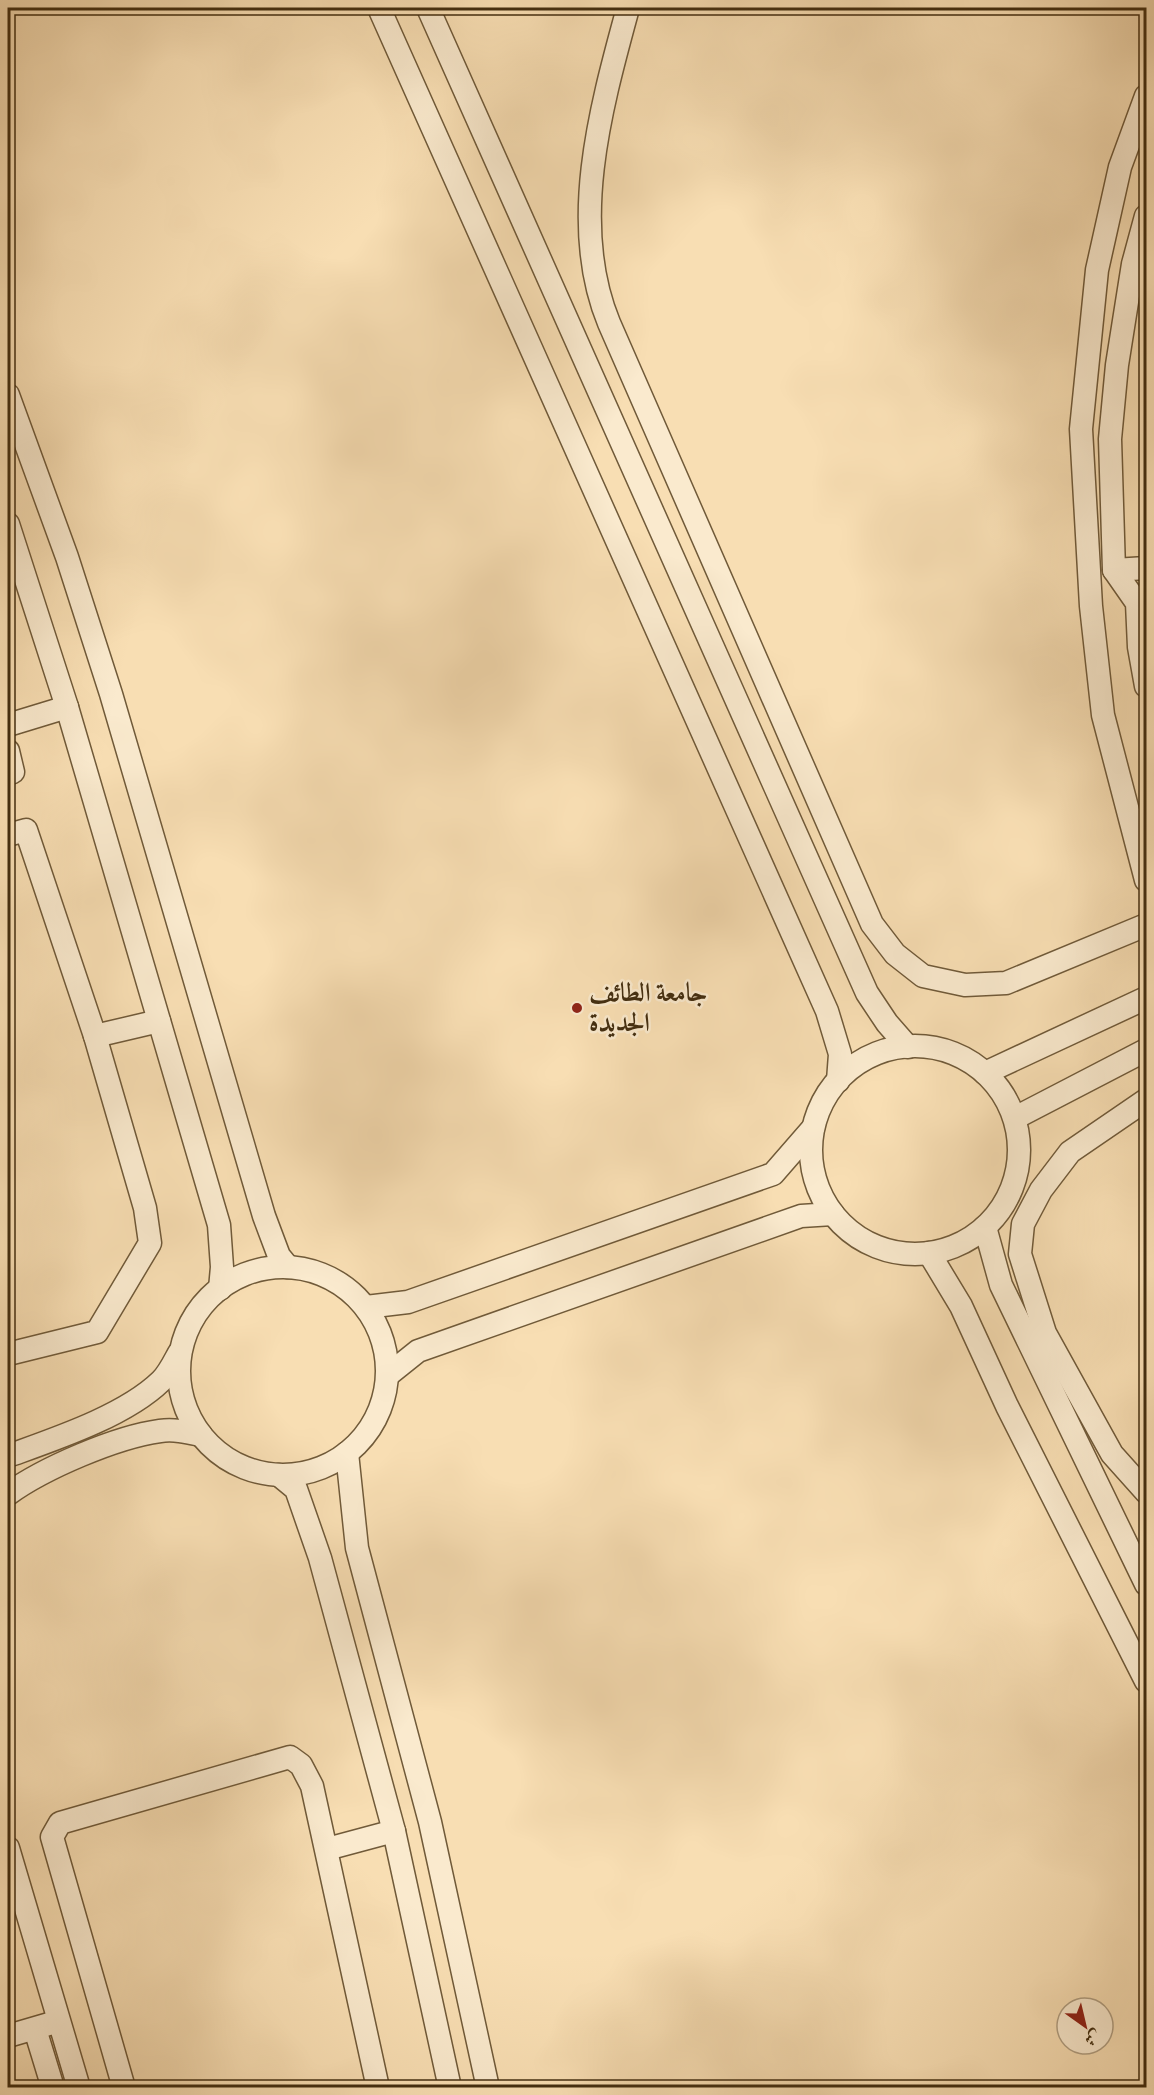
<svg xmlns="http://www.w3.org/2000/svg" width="1154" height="2095" viewBox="0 0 1154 2095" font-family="'IM FELL DW Pica',Amiri,serif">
<rect width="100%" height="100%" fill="#f8deb3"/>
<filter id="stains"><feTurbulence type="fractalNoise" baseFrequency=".00333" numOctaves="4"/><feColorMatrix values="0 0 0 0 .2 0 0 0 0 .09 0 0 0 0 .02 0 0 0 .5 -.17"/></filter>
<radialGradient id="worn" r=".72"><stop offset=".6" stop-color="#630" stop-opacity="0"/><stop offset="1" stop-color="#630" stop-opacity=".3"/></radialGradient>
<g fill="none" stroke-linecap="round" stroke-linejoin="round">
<g stroke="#705a39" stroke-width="25">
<g id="minor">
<path d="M379 8 827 1011 840 1054 838 1081"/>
<path d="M428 8 867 993 887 1023 908 1047"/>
<path d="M628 8C601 107 568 224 609 323L872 924 895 954 923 976 965 985 1006 983 1146 925"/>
<path d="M1146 96 1120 167 1097 270 1081 429 1091 606 1103 715 1146 880"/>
<path d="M1146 216 1133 264 1117 365 1110 439 1114 570 1137 603 1139 647 1146 686"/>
<path d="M8 395 67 557 111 694 264 1216 279 1256 288 1267"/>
<path d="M8 524 67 707 219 1225 222 1267 220 1289"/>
<path d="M1114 570 1146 568"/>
<path d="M8 725 67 707"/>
<path d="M8 751 13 772 8 774"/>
<path d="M8 835 26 830 95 1036 145 1208 150 1243 97 1332 8 1354"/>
<path d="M95 1036 159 1021"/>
<circle cx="915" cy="1150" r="104"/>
<path d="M985 1073 1146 998"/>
<path d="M1146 1100 1070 1152 1041 1190 1023 1224 1020 1254 1045 1333 1112 1454 1146 1492"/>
<path d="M1015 1118 1146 1050"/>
<path d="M985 1227 1001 1285 1146 1584"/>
<path d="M929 1253 961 1306 1007 1406 1146 1681"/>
<circle cx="283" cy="1371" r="104"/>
<path d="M366 1307 408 1302 773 1174 813 1128"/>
<path d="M388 1375 418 1351 801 1216 833 1214"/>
<path d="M347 1453 357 1548 430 1822 488 2088"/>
<path d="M8 1456C55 1439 125 1416 161 1381 169 1373 174 1362 179 1353"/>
<path d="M279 1475 296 1489 320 1558 394 1831 450 2088"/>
<path d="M8 1494C44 1468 116 1437 160 1431 174 1429 187 1432 201 1435"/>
<path d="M8 1848 79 2088"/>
<path d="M327 1849 394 1831"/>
<path d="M35 2029 53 2088"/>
<path d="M8 2036 49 2024"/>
<path d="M124 2088 52 1837 60 1823 290 1757 301 1765 312 1786 378 2088"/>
</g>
</g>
<use href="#minor" stroke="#faeace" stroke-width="22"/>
</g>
<circle fill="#8f2418" stroke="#faeace" stroke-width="2" cx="577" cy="1008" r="6"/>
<g text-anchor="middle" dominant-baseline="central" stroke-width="5" stroke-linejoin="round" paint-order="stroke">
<g font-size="26" font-weight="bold" fill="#432e10" stroke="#faeace" text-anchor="start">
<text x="589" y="993">جامعة الطائف<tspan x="589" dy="30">الجديدة</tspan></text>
</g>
</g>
<rect width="1154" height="2095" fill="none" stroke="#f8deb3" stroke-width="30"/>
<rect x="9" y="9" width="1136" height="2077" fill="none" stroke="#432e10" stroke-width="3"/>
<rect x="15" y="15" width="1124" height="2065" fill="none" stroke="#432e10" stroke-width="1.5"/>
<g transform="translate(1085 2026) rotate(146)"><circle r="28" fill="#faeace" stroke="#b19f82" stroke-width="1.5"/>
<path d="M0-4.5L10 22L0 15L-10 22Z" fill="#8f2418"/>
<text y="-9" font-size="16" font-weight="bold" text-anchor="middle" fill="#432e10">ش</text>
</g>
<rect width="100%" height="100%" filter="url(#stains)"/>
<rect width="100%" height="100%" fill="url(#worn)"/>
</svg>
